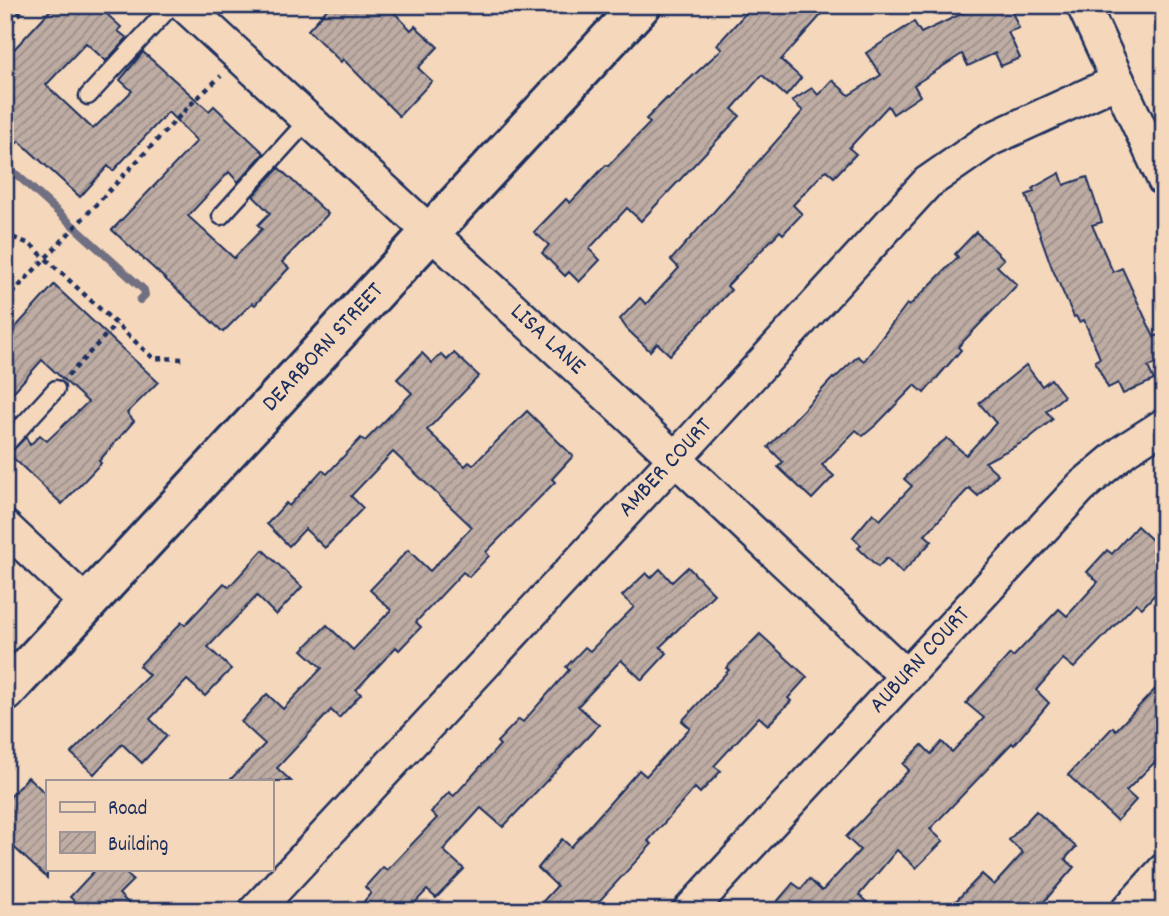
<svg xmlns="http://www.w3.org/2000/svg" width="1169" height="916" viewBox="0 0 1169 916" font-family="Dekko,sans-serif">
<defs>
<pattern id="building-hatch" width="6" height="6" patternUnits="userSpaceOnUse" patternTransform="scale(1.75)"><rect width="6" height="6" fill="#bfada4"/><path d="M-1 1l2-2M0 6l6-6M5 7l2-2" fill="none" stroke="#9a8d89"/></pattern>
</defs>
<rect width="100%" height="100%" fill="#f5d7bb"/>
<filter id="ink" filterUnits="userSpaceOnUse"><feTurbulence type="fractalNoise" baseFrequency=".0143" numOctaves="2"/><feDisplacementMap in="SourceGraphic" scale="14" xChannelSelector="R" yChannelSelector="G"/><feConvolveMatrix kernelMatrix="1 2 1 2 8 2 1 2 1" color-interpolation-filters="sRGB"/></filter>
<g filter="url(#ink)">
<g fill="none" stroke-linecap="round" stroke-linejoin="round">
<path stroke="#707082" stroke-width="8" d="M5 164 144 290 145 295 140 300"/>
</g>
<g fill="url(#building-hatch)" stroke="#1b2f5e" stroke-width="2">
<path d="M55 5H97L121 27 118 31 127 38 106 61 86 43 46 85 93 129 132 91 120 80 143 52 209 111 214 106 264 153 238 182 229 172 188 216 234 258 262 229 258 225 270 213 253 196 279 168 328 214 282 262 289 268 255 305 252 303 223 332 112 230 197 141 168 112 113 171 108 166 80 197 19 141 5 155V59Z"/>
<path d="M331 5H387L411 30 415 26 438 47 418 68 432 81 399 116 343 59 341 62 308 30Z"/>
<path d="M753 5H830L781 60 801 78 786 96 762 75 732 109 740 116 641 221 627 208 589 249 600 260 579 282 569 272 565 276 542 253 549 245 534 232 566 199 570 203 606 165 608 166 650 123 646 119 667 98 668 99 722 49 717 45Z"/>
<path d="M980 5H1009L1019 28 1008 32 1020 58 1001 66 995 53 968 66 962 54 914 85 920 96 893 114 888 106 849 148 856 154 834 177 826 170 793 205 802 214 783 234 780 231 727 286 731 290 670 355 657 343 650 351 627 329 620 319 640 298 646 304 679 268 671 260 803 111 792 101 812 88 818 95 832 80 849 95 881 75 866 53 914 22 921 33Z"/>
<path d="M1060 173 1064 185 1087 177 1102 222 1092 225 1113 272 1122 268 1154 337 1164 333V360L1148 367 1154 380 1123 394 1118 383 1108 388 1095 361 1100 358 1084 320 1079 322 1076 316 1074 317 1052 268 1026 195 1034 192 1033 188Z"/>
<path d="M976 232 1004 259 997 266 1017 285 958 347 961 350 924 393 915 385 877 424 863 436 856 430 822 465 834 476 812 499 778 467 783 462 768 447 833 378 834 379 858 356 864 361 907 304 909 306 958 257 955 254Z"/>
<path d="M54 285 158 382 127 413 134 421 99 461 101 463 62 504 9 454 26 437 30 445 40 435 47 441 88 402 42 360 7 399 16 417 5 429V339Z"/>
<path d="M422 353 432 363 441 354 447 360 454 353 479 376 427 430 465 466 469 462 473 465 527 411 573 456 552 479 555 482 486 552 489 556 469 577 463 572 416 622 421 627 399 650 396 647 356 690 361 694 339 718 331 710 277 768 291 781H229L265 744 241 722 267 694 283 709 322 668 302 650 327 625 353 650 391 610 370 590 408 550 430 571 472 527 393 452 351 496 363 508 325 548 305 529 289 546 267 524 286 503 289 506 322 470 327 474 361 438 365 441 412 393 397 379Z"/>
<path d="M1026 365 1042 386 1051 379 1064 396 1046 411 1053 419 1027 440 985 462 998 474 978 496 969 488 925 535 932 541 902 573 887 558 878 567 858 548 861 545 853 537 873 513 880 520 912 486 904 479 932 450 947 438 966 455 996 423 979 403Z"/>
<path d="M1137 526 1164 551V585L1142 608 1136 603 1074 668 1063 659 1036 690 1049 703 1014 745 1012 743 930 829 943 841 916 868 897 850 859 895 876 911H769L793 883 801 889 809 879 822 891 860 850 846 837 909 770 903 764 922 745 931 754 942 742 952 752 984 718 966 703 1010 654 1013 657 1059 609 1067 616 1098 582 1087 572 1107 550 1112 554Z"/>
<path d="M263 550 302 587 276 615 257 596 208 647 231 669 205 696 187 680 150 719 167 736 142 763 122 744 94 774 71 753 149 675 139 666 182 622 185 625 224 583 229 587Z"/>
<path d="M688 567 714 594 660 647 667 653 642 680 621 660 578 706 599 725 503 827 481 808 443 850 464 869 436 898 427 890 407 911H356L371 893 365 887 383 867 387 870 437 818 431 812 449 792 454 796 500 745 497 742 519 719 523 722 569 670 566 667 585 647 590 651 634 607 622 596 646 573 651 578 660 569 672 582Z"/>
<path d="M760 634 807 677 788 698 791 701 768 725 759 717 714 766 721 771 700 793 695 788 648 841 652 844 590 911H534L557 886 538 868 562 839 571 847 639 770 646 776 690 728 682 721 729 670 726 668Z"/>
<path d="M1164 680V753L1126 791 1136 800 1117 821 1068 775 1113 727 1116 730Z"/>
<path d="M28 777 47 795V878L5 839V802Z"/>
<path d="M1036 811 1076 847 1065 859 1074 867 1036 911H946L982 874 994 885 1023 853 1009 840Z"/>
<path d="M96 869H121L133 880 119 894 136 911H84L70 897Z"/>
</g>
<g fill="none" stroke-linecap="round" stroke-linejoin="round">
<g stroke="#1b2f5e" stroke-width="21">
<g id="lane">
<path d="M88 96 172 5"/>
<path d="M221 216 308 120"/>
<path d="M5 445 56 389"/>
</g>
</g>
<g stroke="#1b2f5e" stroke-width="37">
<g id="street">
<path id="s1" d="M184 5 651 436 906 676"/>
<path d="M1083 5 1164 180"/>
<path d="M5 527 88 605"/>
<path id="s2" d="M255 911 695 437 927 183 989 140 1118 81"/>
<path id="s3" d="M689 911 1081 487 1125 450 1164 425"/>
<path d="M1127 911 1164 870"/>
</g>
</g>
<g stroke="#1b2f5e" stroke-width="44">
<g id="secondary">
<path id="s4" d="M5 692 641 5"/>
</g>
</g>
<g stroke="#1b2f5e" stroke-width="4.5" stroke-dasharray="5 5" stroke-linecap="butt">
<path d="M5 30 27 5"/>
<path d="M5 232 9 236 30 244 153 358 185 359"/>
<path d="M5 301 191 104 221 76"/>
<path d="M68 376 116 324"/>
</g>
<use href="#lane" stroke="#f5d7bb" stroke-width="16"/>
<use href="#street" stroke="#f5d7bb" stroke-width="32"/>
<use href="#secondary" stroke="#f5d7bb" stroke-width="38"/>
</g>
</g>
<g text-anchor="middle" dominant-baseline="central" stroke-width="7" stroke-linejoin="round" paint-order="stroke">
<g font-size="24" fill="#1b2f5e" stroke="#f5d7bb">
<text stroke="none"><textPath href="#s1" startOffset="494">LISA LANE</textPath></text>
<text stroke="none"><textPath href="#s4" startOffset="469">DEARBORN STREET</textPath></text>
<text stroke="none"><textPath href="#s2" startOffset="604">AMBER COURT</textPath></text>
<text stroke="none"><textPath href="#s3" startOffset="341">AUBURN COURT</textPath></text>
</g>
</g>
<rect width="1169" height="916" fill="none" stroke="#f5d7bb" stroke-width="28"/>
<rect x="14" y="14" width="1141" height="888" fill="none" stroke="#1b2f5e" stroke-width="2.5" filter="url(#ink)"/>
<rect x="46" y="780" width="228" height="91" fill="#f5d7bb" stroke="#9e9496" stroke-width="2"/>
<rect x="60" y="802" width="35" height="10" fill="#f5d7bb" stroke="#9e9496" stroke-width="2"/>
<text x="108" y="814" font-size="21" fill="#1b2f5e">Road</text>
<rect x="60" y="832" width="35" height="21" fill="url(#building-hatch)" stroke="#9e9496" stroke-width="2"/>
<text x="108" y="850" font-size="21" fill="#1b2f5e">Building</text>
</svg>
